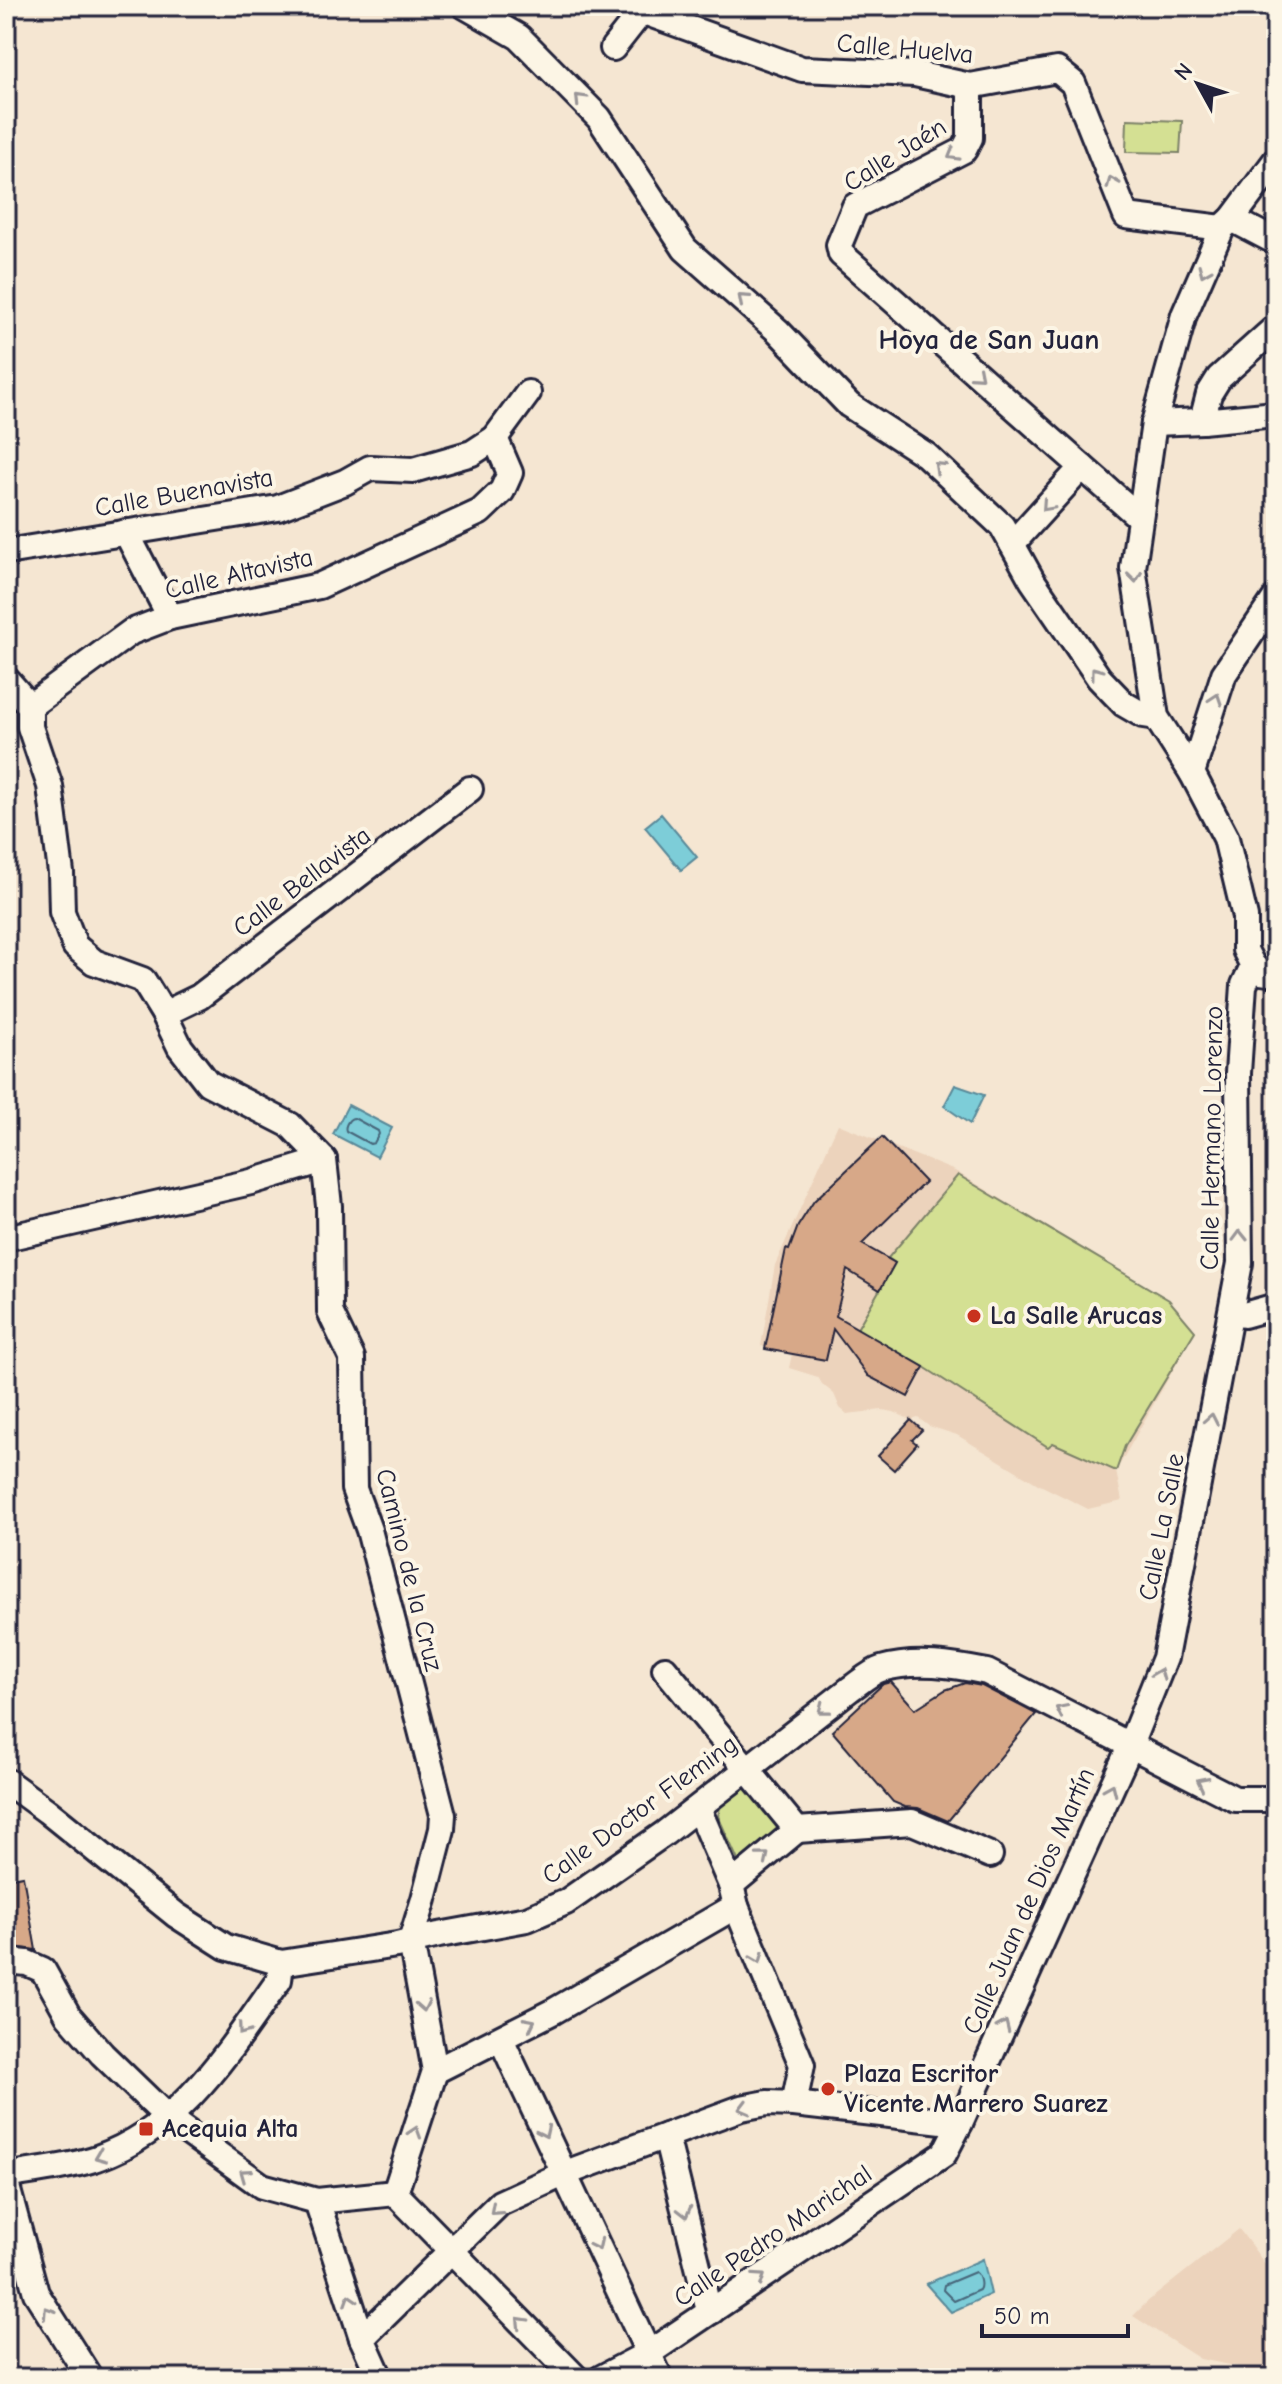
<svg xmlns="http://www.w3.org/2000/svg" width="1282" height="2384" viewBox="0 0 1282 2384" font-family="'Comic Neue',sans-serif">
<rect width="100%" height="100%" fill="#f5e6d2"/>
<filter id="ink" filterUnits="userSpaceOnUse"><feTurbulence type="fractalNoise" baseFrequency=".0125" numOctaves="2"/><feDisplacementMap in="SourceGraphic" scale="16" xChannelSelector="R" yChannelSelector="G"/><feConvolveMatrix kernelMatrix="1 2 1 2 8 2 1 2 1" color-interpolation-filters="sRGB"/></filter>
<g filter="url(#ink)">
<g fill="#ecd3bc">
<path d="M838 1124 955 1171 1169 1300 1195 1331 1116 1471 1122 1501 1088 1509 1038 1484 957 1435 929 1426 918 1418 911 1420 894 1412 882 1410 847 1414 840 1408 834 1394 822 1384 818 1377 789 1368 792 1354 761 1346 775 1265Z"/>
<path d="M1239 2229 1271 2272 1276 2269V2378H1250L1245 2368 1200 2359 1133 2316 1147 2302Z"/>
</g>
<g fill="#d4e093" stroke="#7b8167" stroke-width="2">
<path d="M1127 119 1182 121 1180 153 1126 152Z"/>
<path d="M958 1175 1169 1300 1195 1331 1125 1446 1116 1471 1053 1443 1048 1447 924 1367 857 1329 895 1263 888 1258Z"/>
<path d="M744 1784 782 1822 781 1837 740 1865 718 1816 721 1804Z"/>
</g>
<g fill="#7dcdd8" stroke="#598999" stroke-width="2">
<path d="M661 814 697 857 681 870 645 827Z"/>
<path d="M955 1085 984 1095 970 1124 944 1106Z"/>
<path d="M348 1105 392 1128 377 1157 333 1134Z"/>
<path d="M983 2259 991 2294 951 2312 926 2284Z"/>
</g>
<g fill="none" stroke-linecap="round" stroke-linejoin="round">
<g stroke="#46667a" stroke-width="2">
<path d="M354 1118 378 1131 379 1134 374 1143 370 1144 346 1131C344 1126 349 1118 354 1118Z"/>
<path d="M975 2272C980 2275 982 2286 979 2290L954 2301 943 2290 944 2285Z"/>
</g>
</g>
<g fill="#d7a888" stroke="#22223b" stroke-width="2">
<path d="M882 1137 925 1182 862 1244 895 1263 880 1290 847 1270 836 1316 924 1367 908 1397 868 1376 833 1329 826 1360 765 1349 786 1249 789 1250 798 1226 814 1201Z"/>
<path d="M911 1420 922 1430 912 1440 917 1444 894 1470 878 1456Z"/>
<path d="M891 1682 915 1709 945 1690 965 1683 982 1686 1036 1714 948 1821 918 1808 905 1807 893 1802 832 1731 883 1684Z"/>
<path d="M23 1876 36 1950 6 1946V1879Z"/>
</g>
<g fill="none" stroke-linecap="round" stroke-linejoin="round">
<g stroke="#22223b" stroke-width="30">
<g id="minor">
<path d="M465 6 519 37 599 118 685 249 778 331 849 405 926 455 1002 526 1032 580 1099 678 1124 704 1143 715 1156 717"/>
<path d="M641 11 802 69 915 74 970 86 1057 70 1073 83 1126 216 1222 228"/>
<path d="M613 48 646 6"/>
<path d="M970 86V138L964 150 855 206 839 245 841 254 1140 518"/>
<path d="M1232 219 1276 242"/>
<path d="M1202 421 1209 394 1219 378 1276 327"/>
<path d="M1154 423 1202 421 1276 414"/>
<path d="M126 532 170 617"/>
<path d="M1012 544 1082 467"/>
<path d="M6 552 278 508 345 482 370 468 413 470 472 453 495 438 528 393"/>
<path d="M6 679 30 706V727L50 786 61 873 62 912 75 946 94 962 143 980 164 1014 180 1047 208 1083 290 1125 324 1160 329 1206 330 1312 352 1358 354 1489 369 1530 443 1815 442 1829 424 1899 411 1941 435 2071 395 2193"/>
<path d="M30 706 131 632 170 617 319 586 480 512 502 491 510 473 495 438"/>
<path d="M1192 773 1224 674 1276 597"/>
<path d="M1253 966 1245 950V917L1226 838 1192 773 1156 717 1133 568 1154 423 1184 315 1222 228 1232 219 1276 160"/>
<path d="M1253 966 1261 972 1276 974"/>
<path d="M164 1014 199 997 470 789"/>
<path d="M6 1238 251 1182 324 1160"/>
<path d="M1231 1313 1244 1315 1276 1306"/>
<path d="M665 1669 797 1830"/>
<path d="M6 1781 47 1811 176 1915 226 1947 281 1963 397 1945 439 1935 527 1919 566 1902 665 1833 850 1689C859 1683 871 1672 881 1669 916 1659 953 1665 987 1672L1235 1799H1276"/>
<path d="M698 1808 731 1885 736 1906 802 2065 794 2104"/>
<path d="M797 1830 912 1822 990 1855"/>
<path d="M731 1885 797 1830"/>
<path d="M6 1961 27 1963 43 1970 68 2015 102 2054 168 2118 262 2186 317 2201 395 2193"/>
<path d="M501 2039 660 2378"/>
<path d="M435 2071 554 2011 736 1906"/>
<path d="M666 2136 707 2303 712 2311"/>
<path d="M6 2176C36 2170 68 2168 97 2158 183 2128 229 2050 279 1980L281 1963"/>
<path d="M6 2183 36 2293 90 2378"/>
<path d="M395 2193 576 2378"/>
<path d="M317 2201 362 2338 380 2378"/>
<path d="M362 2338 500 2203 563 2174 741 2108 767 2103 794 2104 960 2123"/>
<path d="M601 2378 649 2353 944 2154 960 2123 1124 1760 1165 1658 1240 1263 1238 1073 1244 985 1253 966"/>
</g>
</g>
<use href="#minor" stroke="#fcf5e5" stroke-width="24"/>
</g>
<defs><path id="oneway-chevron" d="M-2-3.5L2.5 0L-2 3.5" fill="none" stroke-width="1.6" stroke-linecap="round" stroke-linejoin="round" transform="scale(2)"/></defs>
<g stroke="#9a9698">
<use href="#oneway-chevron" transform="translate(580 99) rotate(-134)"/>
<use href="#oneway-chevron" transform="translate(953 155) rotate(150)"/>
<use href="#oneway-chevron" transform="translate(1112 182) rotate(-112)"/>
<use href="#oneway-chevron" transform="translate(1204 271) rotate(113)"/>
<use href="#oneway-chevron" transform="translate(743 299) rotate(-139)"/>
<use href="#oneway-chevron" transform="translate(978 375) rotate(41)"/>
<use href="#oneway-chevron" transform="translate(939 467) rotate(-137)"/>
<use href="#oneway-chevron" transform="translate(1047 506) rotate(132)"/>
<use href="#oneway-chevron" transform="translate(1135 577) rotate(83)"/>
<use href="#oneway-chevron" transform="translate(1096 672) rotate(-127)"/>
<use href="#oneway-chevron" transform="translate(1216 699) rotate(-71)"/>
<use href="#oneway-chevron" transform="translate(1240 1236) rotate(-91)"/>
<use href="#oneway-chevron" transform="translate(1211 1419) rotate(-79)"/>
<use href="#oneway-chevron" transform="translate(1159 1674) rotate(-68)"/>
<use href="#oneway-chevron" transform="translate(823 1709) rotate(142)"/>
<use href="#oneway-chevron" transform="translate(1061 1710) rotate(-154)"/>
<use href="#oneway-chevron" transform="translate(1202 1782) rotate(-153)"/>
<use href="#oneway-chevron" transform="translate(1111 1789) rotate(-66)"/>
<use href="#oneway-chevron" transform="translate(764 1857) rotate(-40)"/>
<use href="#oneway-chevron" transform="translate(758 1958) rotate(68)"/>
<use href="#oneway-chevron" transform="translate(423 2006) rotate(79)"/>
<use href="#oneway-chevron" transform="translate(530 2023) rotate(-27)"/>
<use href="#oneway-chevron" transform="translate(1004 2026) rotate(-66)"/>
<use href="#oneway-chevron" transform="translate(243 2030) rotate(126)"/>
<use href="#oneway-chevron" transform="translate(744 2108) rotate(165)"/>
<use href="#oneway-chevron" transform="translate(415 2132) rotate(-72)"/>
<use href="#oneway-chevron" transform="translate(544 2132) rotate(65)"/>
<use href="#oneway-chevron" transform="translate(100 2156) rotate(158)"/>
<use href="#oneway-chevron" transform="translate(245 2174) rotate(-144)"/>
<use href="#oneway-chevron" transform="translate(495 2210) rotate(139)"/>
<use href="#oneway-chevron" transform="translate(685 2212) rotate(76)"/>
<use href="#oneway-chevron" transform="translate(597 2245) rotate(65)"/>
<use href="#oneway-chevron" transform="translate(760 2278) rotate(-34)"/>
<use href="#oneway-chevron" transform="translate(350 2300) rotate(-108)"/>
<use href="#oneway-chevron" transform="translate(48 2312) rotate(-123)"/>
<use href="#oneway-chevron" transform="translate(521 2322) rotate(-134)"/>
</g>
</g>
<g fill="#c8321e" stroke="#fcf5e5" stroke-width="3">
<circle cx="974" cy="1316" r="8"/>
<circle cx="828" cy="2089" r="8"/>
<rect x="138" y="2121" width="16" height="16" rx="4"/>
</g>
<g text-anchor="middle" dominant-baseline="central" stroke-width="8" stroke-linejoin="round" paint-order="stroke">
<g font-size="26" fill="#22223b" stroke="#fcf5e5">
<text transform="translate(905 49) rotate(5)">Calle Huelva</text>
<text transform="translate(895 155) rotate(-32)">Calle Jaén</text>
<text transform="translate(184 493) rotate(-10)">Calle Buenavista</text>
<text transform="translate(239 574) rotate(-13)">Calle Altavista</text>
<text transform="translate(302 882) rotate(-37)">Calle Bellavista</text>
<text transform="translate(1212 1138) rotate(-89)">Calle Hermano Lorenzo</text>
<text transform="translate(1162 1527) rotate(-79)">Calle La Salle</text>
<text transform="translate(409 1570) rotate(76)">Camino de la Cruz</text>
<text transform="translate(640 1810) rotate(-36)">Calle Doctor Fleming</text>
<text transform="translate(1029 1901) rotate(-66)">Calle Juan de Dios Martín</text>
<text transform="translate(773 2236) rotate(-34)">Calle Pedro Marichal</text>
</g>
<g font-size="26" font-weight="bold" fill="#22223b" stroke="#fcf5e5" text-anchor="start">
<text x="990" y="1316">La Salle Arucas</text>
<text x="844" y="2074">Plaza Escritor<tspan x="844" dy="30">Vicente Marrero Suarez</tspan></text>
<text x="162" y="2129">Acequia Alta</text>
</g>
<g font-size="28" font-weight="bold" fill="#22223b" stroke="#fcf5e5">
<text x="989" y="340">Hoya de San Juan</text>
</g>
</g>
<rect width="1282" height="2384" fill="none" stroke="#fcf5e5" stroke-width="32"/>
<rect x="16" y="16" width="1250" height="2352" fill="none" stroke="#22223b" stroke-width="3" filter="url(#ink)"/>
<g transform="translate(1198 84) rotate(310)" stroke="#fcf5e5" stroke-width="6" paint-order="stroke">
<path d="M0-6L14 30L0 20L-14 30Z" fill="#22223b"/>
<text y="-12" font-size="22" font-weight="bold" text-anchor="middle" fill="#22223b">N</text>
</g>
<path d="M982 2324v12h146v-12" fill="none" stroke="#22223b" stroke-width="4"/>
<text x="994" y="2324" font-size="24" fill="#22223b" stroke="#fcf5e5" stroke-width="6" paint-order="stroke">50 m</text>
</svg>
